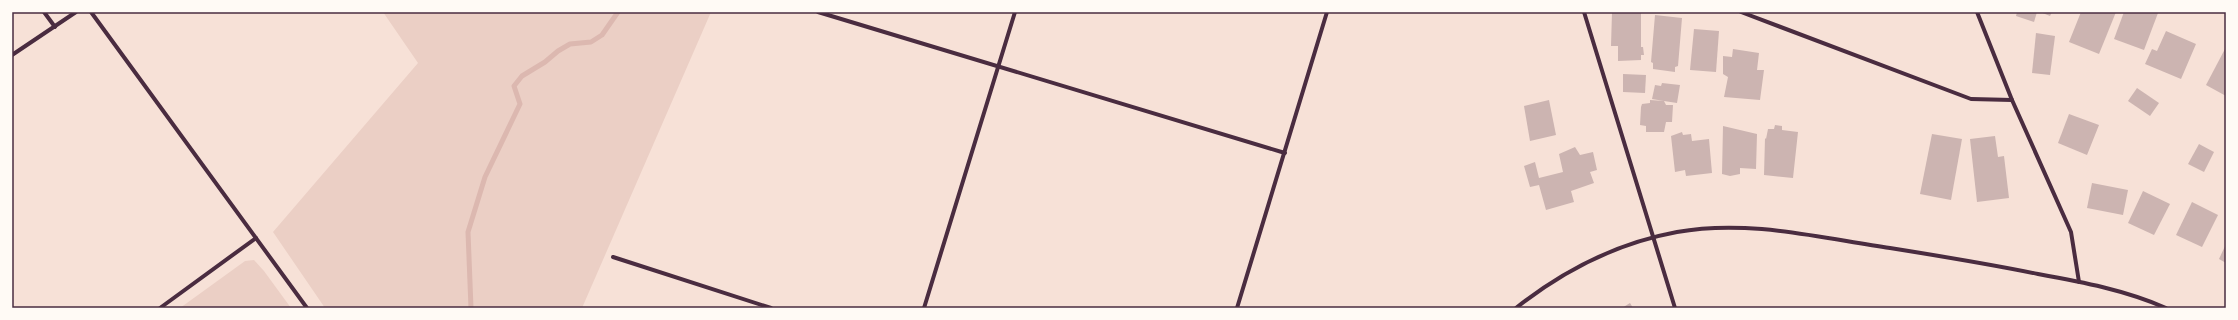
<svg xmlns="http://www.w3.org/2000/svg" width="2238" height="320" viewBox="0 0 2238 320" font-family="'Work Sans',sans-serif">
<rect width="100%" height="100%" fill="#f7e1d7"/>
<g fill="#ebcfc5">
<path d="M383 12H711L582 308H325L273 232 418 63Z"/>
<path d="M254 260 264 271 291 308H180L245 261Z"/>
</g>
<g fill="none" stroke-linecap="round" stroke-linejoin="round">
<path stroke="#dcb8b0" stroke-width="5" d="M471 308 468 232 485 177 520 104 514 86 522 76 545 62 558 51 570 44 591 42 602 35 618 12"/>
</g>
<g fill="#ccb4b1">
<path d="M1612 12H1641V47H1643L1644 55H1641V60L1618 61V46H1611Z"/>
<path d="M2017 12H2037L2034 22 2016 16Z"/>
<path d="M2040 12H2052L2050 16Z"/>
<path d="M2081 12H2116L2099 54 2069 42Z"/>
<path d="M2124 12 2158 13 2144 50 2114 39Z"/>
<path d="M1655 15 1682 18 1678 66 1675 67V72L1653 69V63L1651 62Z"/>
<path d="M1694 29 1719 31 1716 72 1690 70Z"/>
<path d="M2166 31 2196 44 2181 79 2145 64 2152 49 2157 51Z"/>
<path d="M2036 33 2055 36 2050 75 2032 73Z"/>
<path d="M2226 47V96L2206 85Z"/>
<path d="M1733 49 1759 53 1757 70H1764L1760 100 1724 97 1728 77 1723 74V56L1732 57Z"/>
<path d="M1623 74 1646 75 1645 93 1623 92Z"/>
<path d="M1662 83 1680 85 1677 103 1664 101 1666 105H1673L1672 122H1666L1664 132H1646V126L1640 125 1641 107 1642 104 1650 103V100L1664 101 1652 99 1655 85 1661 86Z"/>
<path d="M2137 88 2159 103 2150 116 2128 101Z"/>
<path d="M1549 100 1556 135 1530 141 1524 106Z"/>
<path d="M2069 114 2099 125 2087 155 2058 143Z"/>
<path d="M1775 125 1782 126V130L1798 132 1793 178 1764 175 1765 138 1766 139 1768 129H1774Z"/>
<path d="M1723 126 1757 134 1756 169 1740 168V174L1730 176 1722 174Z"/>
<path d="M1682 132 1683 135 1691 134 1692 141 1709 139 1712 173 1686 176 1685 170 1675 172 1671 136Z"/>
<path d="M1932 134 1962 139 1951 200 1920 194Z"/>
<path d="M1995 136 1998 157 2004 156 2009 198 1977 202 1970 139Z"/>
<path d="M2199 144 2214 152 2204 172 2188 164Z"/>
<path d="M1575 147 1580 155 1593 152 1597 170 1590 172 1594 183 1571 191 1574 202 1546 210 1539 185 1530 187 1524 166 1535 162 1539 178 1563 172 1559 154Z"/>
<path d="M2092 183 2128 190 2123 215 2087 208Z"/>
<path d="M2143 191 2170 204 2154 235 2128 223Z"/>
<path d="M2192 202 2218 215 2202 247 2176 235Z"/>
<path d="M2226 244V263L2219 259Z"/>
<path d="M1630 303 1633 308H1622Z"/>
</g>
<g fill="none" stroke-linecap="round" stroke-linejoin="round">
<g stroke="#4a2c40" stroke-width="4">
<path d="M44 12 55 27"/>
<path d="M91 12 307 308"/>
<path d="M818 12 1285 153"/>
<path d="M1584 12 1675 308"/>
<path d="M1741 12 1971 99 2012 100"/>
<path d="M1977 12 2012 100 2071 232 2079 282"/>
<path d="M12 55 76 12"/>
<path d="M613 257 771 308"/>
<path d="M160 308 256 238"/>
<path d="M924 308 1015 12"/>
<path d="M1237 308 1327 12"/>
<path d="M1516 308C1564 270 1617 243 1677 232 1748 219 1821 238 1890 248 1940 256 1989 264 2038 274 2082 282 2125 290 2166 308"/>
</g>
</g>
<rect width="2238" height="320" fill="none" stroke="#fffaf5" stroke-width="26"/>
<rect x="13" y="13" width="2212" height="294" fill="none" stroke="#4a2c40" stroke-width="1.5"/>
</svg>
